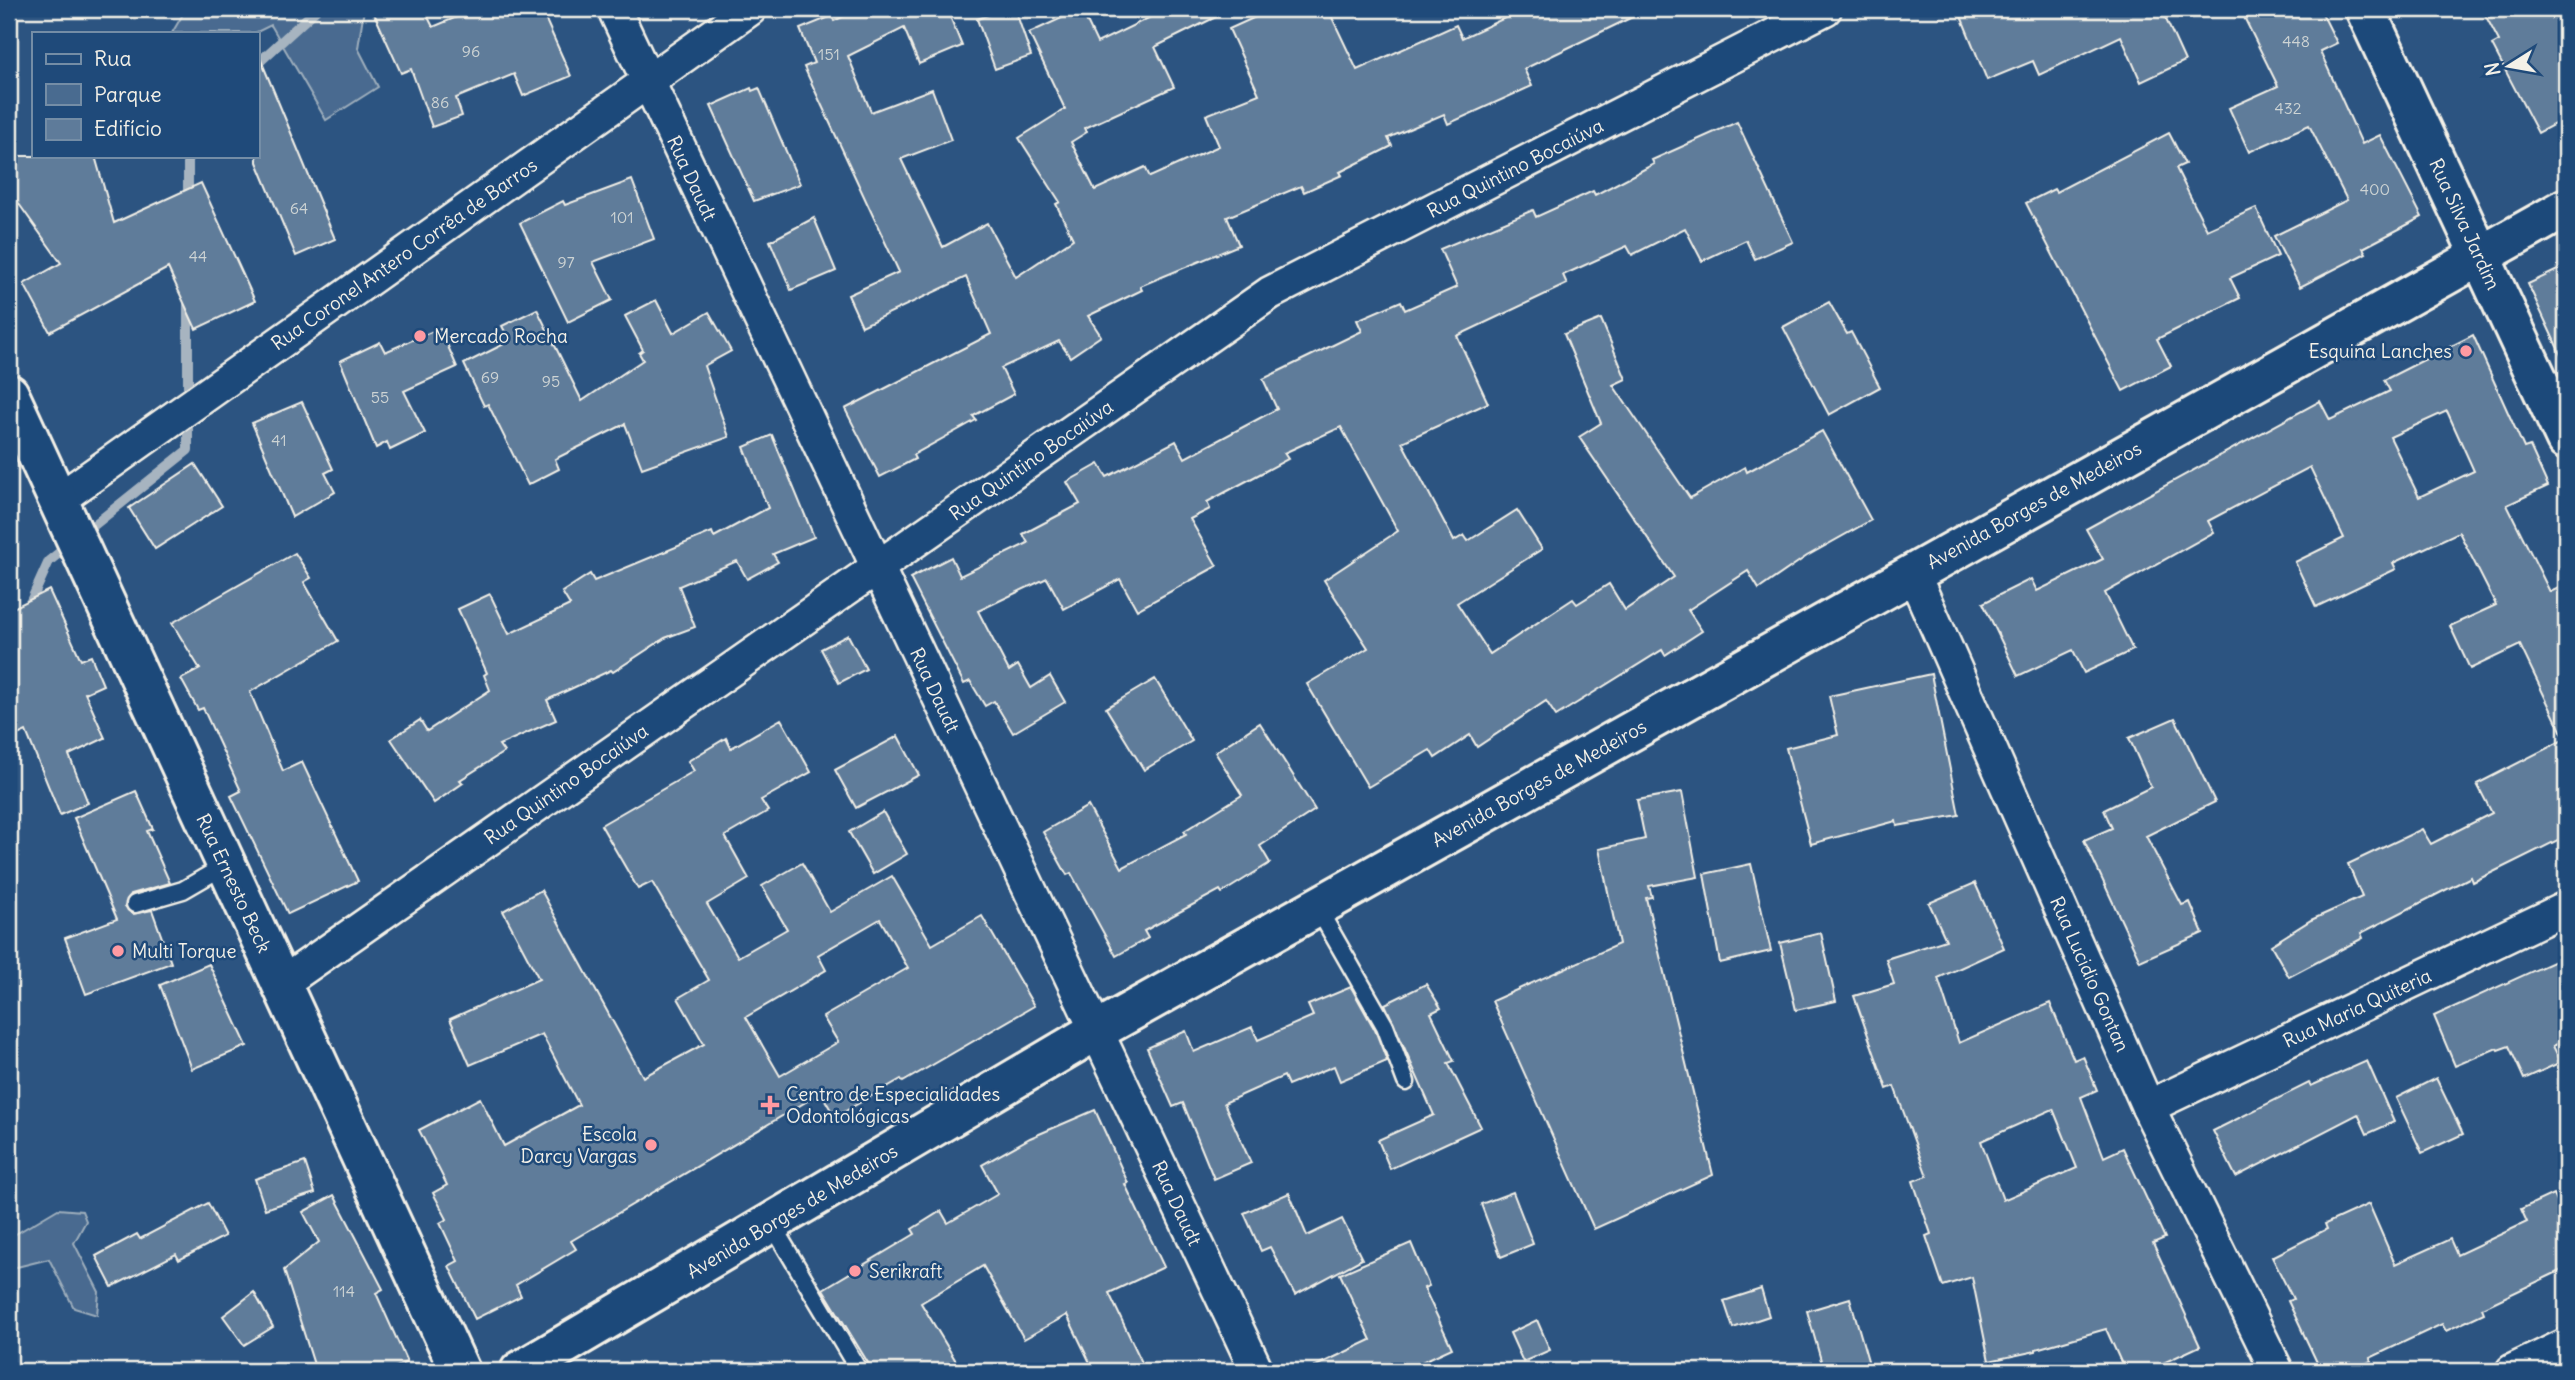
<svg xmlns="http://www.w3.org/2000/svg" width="2575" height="1380" viewBox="0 0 2575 1380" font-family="Delius,sans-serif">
<rect width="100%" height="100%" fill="#2c5481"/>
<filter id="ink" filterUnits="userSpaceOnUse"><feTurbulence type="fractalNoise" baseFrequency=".0143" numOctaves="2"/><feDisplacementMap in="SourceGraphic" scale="14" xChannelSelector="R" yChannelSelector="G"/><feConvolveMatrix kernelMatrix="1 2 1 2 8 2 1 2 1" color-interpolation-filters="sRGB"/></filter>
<g filter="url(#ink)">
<g fill="#496b90" stroke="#9eaebc" stroke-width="2">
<path d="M186 9H364L358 48 378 87 326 120 271 25 255 33H172Z"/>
<path d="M58 1209 82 1211 86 1221 74 1243 99 1292 97 1315 74 1308 49 1259 9 1269V1238Z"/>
</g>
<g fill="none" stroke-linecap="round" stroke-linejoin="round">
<g stroke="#a7b4c0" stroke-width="10">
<path d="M257 64 317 9"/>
<path d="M188 202V156"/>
<path d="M27 610 49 561 188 450V299"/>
</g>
</g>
<g fill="#5e7b9a" stroke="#f4f1e8" stroke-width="2" fill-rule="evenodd">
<path d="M372 9H424L433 27 476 9H541L571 76 523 96 514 74 456 98 462 116 432 127 411 69 401 73Z"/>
<path d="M859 9H947L962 46 919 64 904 28 848 56 871 112 932 89 951 140 901 159 943 247 987 223 1016 277 1073 239 1056 204 1060 202 1019 138 1065 109 1029 33 1081 9 1097 43 1167 9H1232L1155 47 1174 87 1085 128 1087 132 1071 142 1095 190 1145 167 1150 177 1219 146 1206 115 1259 94 1229 29 1273 9H1328L1357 70 1456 25 1462 38 1524 9H1649L1524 69 1532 86 1448 124 1444 114 1388 138 1392 146 1340 172 1342 175 1304 192 1301 186 1227 217 1239 245 1140 286 1142 290 1088 316 1101 336 1070 357 1059 341 1001 368 1014 394 973 416 976 420 913 455 915 459 880 477 845 409 991 334 966 277 862 326 848 295 899 272 804 67 814 63 800 29 832 16 834 21Z"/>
<path d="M1005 9H1015L1031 56 995 69 977 19Z"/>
<path d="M1958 9H2178L2164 15 2185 61 2141 82 2121 36 2039 75 2033 61 1987 80Z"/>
<path d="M2240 9H2320L2337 43 2320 51 2362 144 2380 135 2422 217 2363 248 2366 253 2300 287 2274 236 2347 200 2309 125 2249 152 2229 108 2278 86Z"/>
<path d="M2482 9H2566V118L2538 133 2492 45 2499 41Z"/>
<path d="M258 53 335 239 296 256 257 162Z"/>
<path d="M751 88 752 91 759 88 800 184 754 201 711 106Z"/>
<path d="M1737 122 1793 242 1755 259 1746 240 1702 261 1685 228 1632 255 1627 246 1563 275 1567 284 1457 336 1488 403 1402 442 1454 541 1464 535 1468 541 1517 510 1542 549 1457 603 1490 654 1573 599 1577 604 1609 584 1625 610 1674 577 1579 437 1601 423 1564 334 1601 319 1626 379 1613 385 1690 498 1745 467 1747 472 1822 431 1871 520 1807 556 1759 589 1748 571 1688 610 1702 631 1665 655 1662 650 1556 716 1546 701 1477 747 1470 735 1435 758 1430 750 1368 787 1307 684 1368 648 1324 580 1398 531 1341 427 1284 453 1288 459 1207 502 1210 509 1190 519 1217 566 1137 610 1120 579 1064 609 1047 578 978 611 1009 671 1018 665 1031 688 1050 676 1065 702 1013 733 994 701 985 706 970 681 964 684 910 578 951 557 960 576 1028 543 1023 534 1080 504 1067 482 1099 464 1107 477 1176 441 1185 458 1277 409 1263 379 1362 331 1357 320 1401 301 1405 310 1457 287 1440 249 1533 210 1536 217 1593 191 1595 195 1654 164 1652 160Z"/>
<path d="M2169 133 2185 164 2176 168 2207 230 2256 208 2278 256 2230 278 2240 298 2157 339 2171 366 2123 391 2026 203 2054 189 2056 192Z"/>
<path d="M9 156H95L114 223 201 183 255 301 196 329 168 268 50 332 24 284 61 263 9 190Z"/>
<path d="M632 180 654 239 593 262 612 300 568 322 520 223 563 201 565 205Z"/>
<path d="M814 218 836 271 791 290 770 241Z"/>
<path d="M2566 266V366L2528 284Z"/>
<path d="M656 300 673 333 709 312 731 351 704 366 729 437 642 468 625 424 555 459 559 469 528 485 488 404 484 406 464 364 510 341 502 326 537 309 582 401 643 360 639 353 643 350 625 316Z"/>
<path d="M1829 302 1847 334 1851 332 1880 387 1829 415 1783 327Z"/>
<path d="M440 328 457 367 404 391 425 433 390 450 387 442 376 448 340 361 380 342 385 352Z"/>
<path d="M2473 335 2524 448 2530 446 2548 486 2507 505 2550 592 2566 585V836L2473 882 2471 877 2361 933 2363 938 2289 977 2271 945 2311 920 2362 897 2348 864 2422 829 2431 844 2492 813 2477 784 2565 739 2520 645 2470 669 2450 626 2496 605 2459 532 2393 563 2396 569 2316 607 2295 562 2344 538 2310 467 2208 521 2214 532 2105 593 2133 650 2084 673 2073 650 2018 676 1983 603 2031 579 2037 591 2103 559 2086 529 2320 401 2330 420 2390 391 2384 380ZM2447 411 2474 471 2419 497 2390 437Z"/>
<path d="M302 402 333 469 325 473 335 492 292 517 252 423Z"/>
<path d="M772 435 814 537 773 554 778 562 747 579 737 561 679 586 695 627 665 638 613 672 611 670 547 700 556 720 499 745 504 752 460 780 463 783 434 803 391 739 420 720 427 731 490 690 484 675 487 673 458 609 490 594 509 634 570 605 562 592 590 574 594 581 712 532 714 537 768 508 744 447Z"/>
<path d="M195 464 222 506 155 549 129 508Z"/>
<path d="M295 553 311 578 304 582 338 641 250 692 283 771 302 762 358 881 288 914 231 796 241 791 203 708 198 710 181 679 200 669 172 623Z"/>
<path d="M49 590 81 660 91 656 103 685 85 693 105 738 69 755 88 803 60 815 26 731 9 739V610Z"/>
<path d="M848 635 866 669 839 683 821 649Z"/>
<path d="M1931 674 1959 815 1897 826 1896 821 1811 844 1786 748 1838 735 1829 696Z"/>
<path d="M1155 679 1192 741 1144 770 1106 708Z"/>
<path d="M2175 718 2215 802 2146 836 2182 905 2190 902 2203 933 2140 961 2084 840 2112 828 2104 810 2151 787 2129 738Z"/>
<path d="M781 719 811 772 761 800 768 811 725 836 749 879 707 904 738 957 787 929 762 886 802 863 830 912 892 876 932 945 982 916 1034 1006 903 1082 901 1079 835 1117 821 1093 571 1241 576 1249 516 1285 521 1296 475 1319 449 1266 458 1261 440 1223 447 1219 433 1193 447 1185 419 1130 480 1098 504 1146 579 1105 542 1034 470 1065 450 1019 539 979 503 911 541 890 643 1077 704 1044 678 998 709 980 652 882 638 889 601 825 694 771 688 761 726 738 731 748ZM880 919 908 968 823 1017 838 1042 780 1076 746 1017 826 970 818 955Z"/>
<path d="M1260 723 1315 810 1260 846 1270 863 1222 893 1220 890 1144 931 1148 938 1116 956 1071 873 1067 875 1043 832 1088 806 1122 868 1186 834 1184 831 1242 795 1215 752Z"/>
<path d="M898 736 919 775 856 808 835 770Z"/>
<path d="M136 791 153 829 147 831 170 883 131 894 125 906 133 914 152 910 171 963 86 994 65 938 117 919 74 818Z"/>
<path d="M1682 792 1698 877 1649 886 1652 897 1646 898 1713 1175 1594 1229 1492 1001 1619 944 1599 849 1645 839 1637 800Z"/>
<path d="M883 812 907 854 873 874 849 832Z"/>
<path d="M1751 864 1771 951 1720 963 1704 874Z"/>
<path d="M1975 883 2004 948 1938 978 1959 1043 2050 1003 2074 1060 2083 1056 2097 1090 2081 1097 2104 1157 2123 1148 2165 1238 2153 1243 2200 1346 2146 1371H2125L2106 1329 2036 1349V1351L1989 1361 1972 1277 1943 1286 1926 1236 1931 1234 1913 1181 1927 1176 1894 1086 1887 1089 1854 996 1894 984 1886 959 1946 940 1929 903ZM2053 1109 2077 1168 2003 1200 1981 1141Z"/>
<path d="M1821 933 1836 1001 1796 1010 1780 943Z"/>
<path d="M2566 956V1040L2553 1046 2561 1062 2524 1079 2509 1046 2498 1050 2497 1048 2455 1066 2434 1016Z"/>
<path d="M209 964 247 1046 192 1069 160 985Z"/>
<path d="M1426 984 1441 1008 1431 1013 1454 1061 1448 1063 1481 1127 1390 1169 1378 1140 1434 1115 1385 1004Z"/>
<path d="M1351 987 1375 1030 1387 1061 1340 1081 1334 1066 1288 1085 1284 1076 1224 1103 1251 1163 1214 1179 1183 1103 1173 1107 1147 1048 1186 1031 1194 1052 1252 1027 1258 1040 1313 1016 1308 1005Z"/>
<path d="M2367 1061 2394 1122 2367 1134 2358 1114 2236 1177 2213 1131 2309 1083 2311 1086Z"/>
<path d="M2436 1078 2463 1134 2422 1153 2396 1098Z"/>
<path d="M1095 1110 1128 1183 1125 1184 1164 1267 1109 1293 1146 1371H1094L1067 1315 1024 1339 983 1266 921 1303 962 1371H873L823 1289 915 1234 912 1229 941 1211 948 1223 998 1194 982 1165 1030 1138Z"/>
<path d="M305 1162 315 1193 265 1209 255 1179Z"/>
<path d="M1513 1192 1533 1244 1501 1257 1481 1204Z"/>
<path d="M1289 1193 1307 1236 1342 1219 1362 1259 1295 1295 1270 1247 1261 1251 1244 1213Z"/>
<path d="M2553 1194 2566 1223V1268L2482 1308 2484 1313 2446 1331 2442 1324 2370 1358 2371 1361 2350 1371H2321L2288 1301 2293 1299 2272 1257 2327 1229 2325 1224 2369 1204 2395 1264 2450 1239 2457 1255 2527 1222 2521 1209Z"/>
<path d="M334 1195 383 1289 376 1293 407 1362 388 1371H316L284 1270 319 1242 303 1212Z"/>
<path d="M208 1203 225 1236 179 1260 176 1254 112 1287 96 1256 137 1234 140 1239Z"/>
<path d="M1411 1243 1429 1286 1424 1288 1452 1348 1402 1371H1305L1371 1340 1340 1274Z"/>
<path d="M1761 1289 1769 1316 1733 1328 1724 1301Z"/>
<path d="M254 1292 273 1327 244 1345 223 1316Z"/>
<path d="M1850 1298 1871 1371H1824L1807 1311Z"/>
<path d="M1537 1320 1550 1350 1523 1362 1510 1333Z"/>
</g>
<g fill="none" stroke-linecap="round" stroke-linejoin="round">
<g stroke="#f4f1e8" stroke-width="21">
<g id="service">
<path d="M135 904 183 890 226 865"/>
<path d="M1317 907 1385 1026 1406 1082"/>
<path d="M771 1223 859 1371"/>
</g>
</g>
<g stroke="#f4f1e8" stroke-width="37">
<g id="minor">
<path d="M614 9 1257 1371"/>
<path d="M58 500 750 9"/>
<path d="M1913 573 2148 1107 2277 1371"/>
<path d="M281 984 1270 293 1825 9"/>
<path d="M2148 1107 2566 908"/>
<path d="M2512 1371 2566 1345"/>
</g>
</g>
<g stroke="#f4f1e8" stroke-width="44">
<g id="tertiary">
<path d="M2365 9 2566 440"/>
<path d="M9 394 460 1371"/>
</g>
</g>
<g stroke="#f4f1e8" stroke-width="44">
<path id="secondary" d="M520 1371 1096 1031 2566 208"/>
</g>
<use href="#service" stroke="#1f4a7a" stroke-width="16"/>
<use href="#minor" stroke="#1f4a7a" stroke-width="32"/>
<use href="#tertiary" stroke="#1f4a7a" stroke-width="38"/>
<use href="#secondary" stroke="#1f4a7a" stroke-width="38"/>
</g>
</g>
<g fill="#ff9aa2" stroke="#1f4a7a" stroke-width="2.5">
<circle cx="420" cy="336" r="7"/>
<circle cx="2466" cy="351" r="7"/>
<circle cx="118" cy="951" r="7"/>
<path d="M766.5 1094.5h7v7h7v7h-7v7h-7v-7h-7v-7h7z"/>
<circle cx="651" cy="1145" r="7"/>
<circle cx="855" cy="1271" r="7"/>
</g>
<g text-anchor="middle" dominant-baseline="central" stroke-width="5" stroke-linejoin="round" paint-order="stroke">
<g font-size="16" fill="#ced4d4">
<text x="2296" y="41">448</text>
<text x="471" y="51">96</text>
<text x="829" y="54">151</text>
<text x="440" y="102">86</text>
<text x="2288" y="108">432</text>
<text x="2375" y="189">400</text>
<text x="299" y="208">64</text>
<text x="622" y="217">101</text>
<text x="198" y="256">44</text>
<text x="566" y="262">97</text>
<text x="490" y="377">69</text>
<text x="551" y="381">95</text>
<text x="380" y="397">55</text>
<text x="279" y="440">41</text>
<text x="344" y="1291">114</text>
</g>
<g font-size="19" fill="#f4f1e8" stroke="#1f4a7a">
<text transform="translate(1515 168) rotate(-27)">Rua Quintino Bocaiúva</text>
<text transform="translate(692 178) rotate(65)">Rua Daudt</text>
<text transform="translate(2465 224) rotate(65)">Rua Silva Jardim</text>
<text transform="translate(404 254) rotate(-35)">Rua Coronel Antero Corrêa de Barros</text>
<text transform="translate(1031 460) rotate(-35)">Rua Quintino Bocaiúva</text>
<text transform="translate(2034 505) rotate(-29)">Avenida Borges de Medeiros</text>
<text transform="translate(935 690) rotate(65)">Rua Daudt</text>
<text transform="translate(1539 783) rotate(-29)">Avenida Borges de Medeiros</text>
<text transform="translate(566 784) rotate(-35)">Rua Quintino Bocaiúva</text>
<text transform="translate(234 883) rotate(65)">Rua Ernesto Beck</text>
<text transform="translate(2090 974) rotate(66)">Rua Lucidio Gontan</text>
<text transform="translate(2357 1008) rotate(-25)">Rua Maria Quiteria</text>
<text transform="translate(1177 1203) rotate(65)">Rua Daudt</text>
<text transform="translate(792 1211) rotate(-31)">Avenida Borges de Medeiros</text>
</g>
<g font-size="19" fill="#f4f1e8" stroke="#1f4a7a" text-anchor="start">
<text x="434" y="336">Mercado Rocha</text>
<text x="2452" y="351" text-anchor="end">Esquina Lanches</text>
<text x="132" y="951">Multi Torque</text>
<text x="786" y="1094">Centro de Especialidades<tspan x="786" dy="22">Odontológicas</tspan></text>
<text x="637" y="1134" text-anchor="end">Escola<tspan x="637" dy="22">Darcy Vargas</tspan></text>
<text x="869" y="1271">Serikraft</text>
</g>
</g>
<rect width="2575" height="1380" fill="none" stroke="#1f4a7a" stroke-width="35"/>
<rect x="18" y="18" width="2540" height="1345" fill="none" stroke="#f4f1e8" stroke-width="2.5" filter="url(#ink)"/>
<rect x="32" y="32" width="228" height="126" fill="#1f4a7a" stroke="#748da6" stroke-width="2"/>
<rect x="46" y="54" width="35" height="10" fill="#1f4a7a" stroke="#748da6" stroke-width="2"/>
<text x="94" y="66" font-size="21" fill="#f4f1e8">Rua</text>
<rect x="46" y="84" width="35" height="21" fill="#496b90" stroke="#748da6" stroke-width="2"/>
<text x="94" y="102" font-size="21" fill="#f4f1e8">Parque</text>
<rect x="46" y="119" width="35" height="21" fill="#5e7b9a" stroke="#748da6" stroke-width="2"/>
<text x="94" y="136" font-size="21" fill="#f4f1e8">Edifício</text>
<g transform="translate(2509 66) rotate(259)" stroke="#1f4a7a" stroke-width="5" paint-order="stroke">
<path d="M0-5L12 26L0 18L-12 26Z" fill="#f4f1e8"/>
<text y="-10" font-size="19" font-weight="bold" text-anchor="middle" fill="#f4f1e8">N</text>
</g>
</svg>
